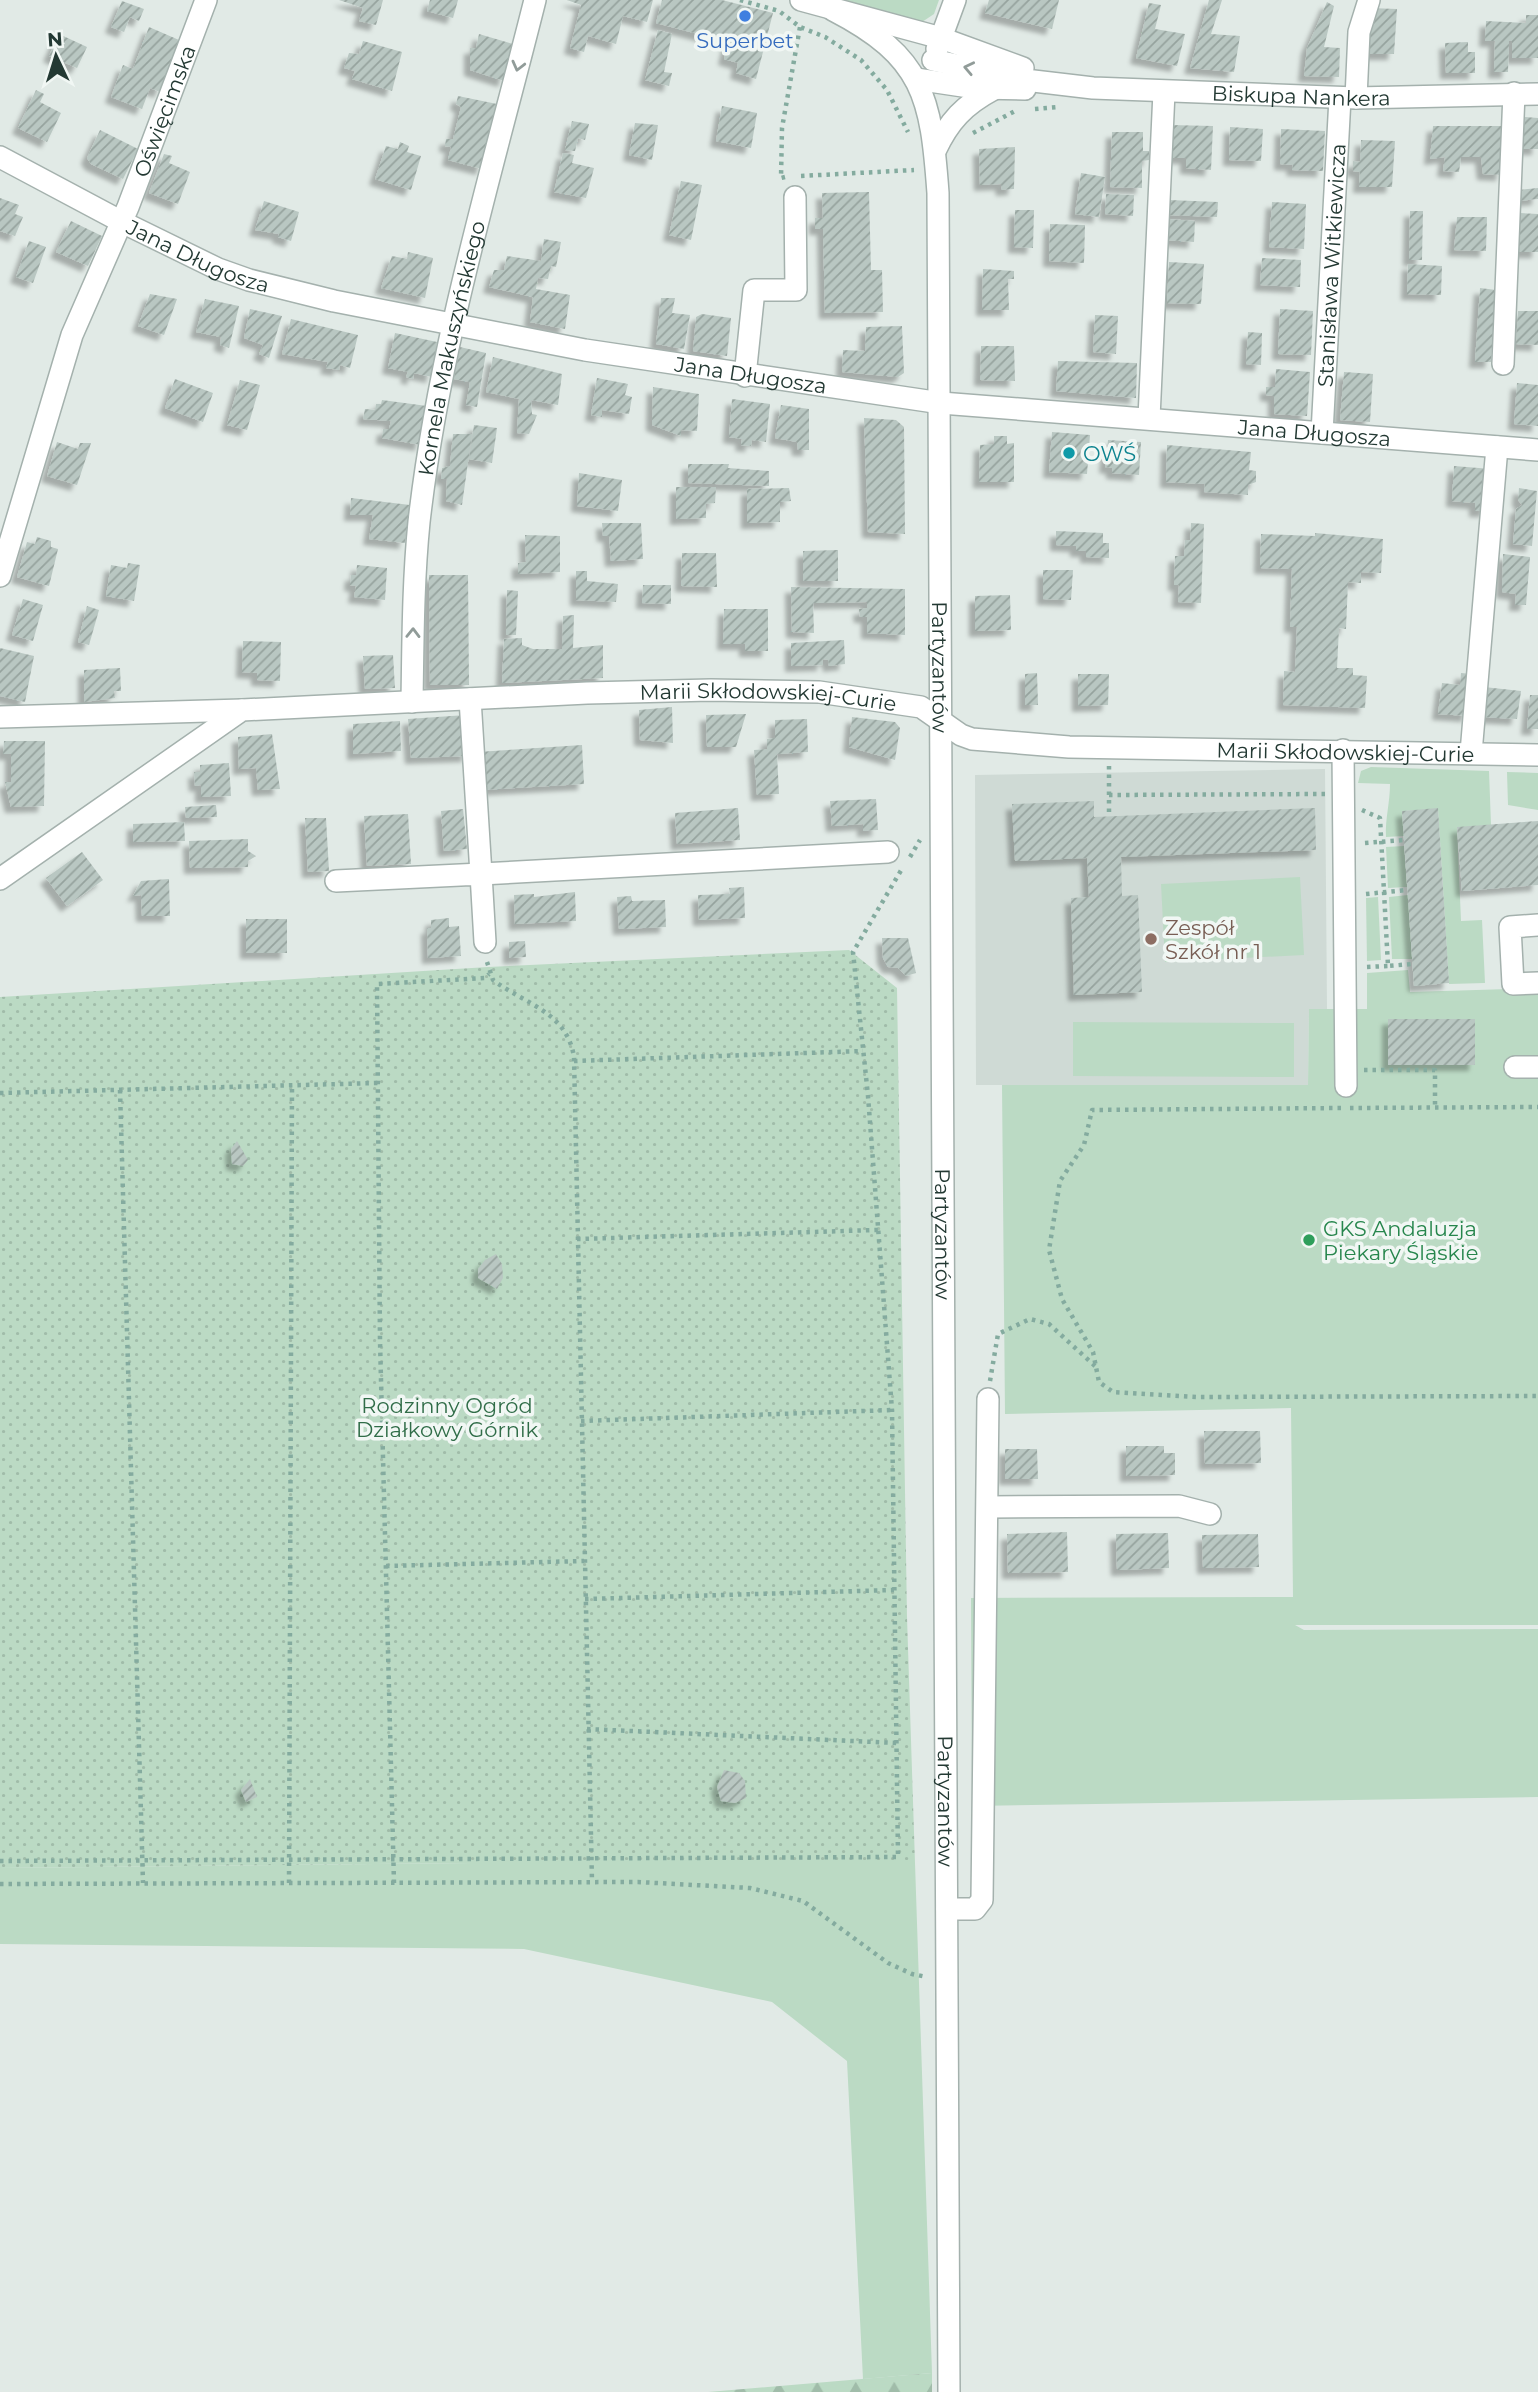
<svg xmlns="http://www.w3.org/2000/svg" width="1538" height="2392" viewBox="0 0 1538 2392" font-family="Montserrat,sans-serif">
<defs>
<pattern id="forest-firs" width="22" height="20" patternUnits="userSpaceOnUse" patternTransform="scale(1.75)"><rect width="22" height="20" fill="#bbdac4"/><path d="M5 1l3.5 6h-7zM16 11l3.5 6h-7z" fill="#a0bca9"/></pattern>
<pattern id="garden-dots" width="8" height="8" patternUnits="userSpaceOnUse" patternTransform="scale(1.75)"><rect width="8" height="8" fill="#bbdac4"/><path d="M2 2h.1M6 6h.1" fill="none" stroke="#a0bca9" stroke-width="1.8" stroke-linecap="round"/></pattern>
<pattern id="building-hatch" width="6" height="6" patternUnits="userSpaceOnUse" patternTransform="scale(1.75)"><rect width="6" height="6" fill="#b9c7c2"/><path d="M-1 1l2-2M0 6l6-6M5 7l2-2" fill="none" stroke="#96a39e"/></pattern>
<filter id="shadow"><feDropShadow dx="-6" dy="6" stdDeviation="2" flood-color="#0004"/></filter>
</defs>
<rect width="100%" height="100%" fill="#e1eae6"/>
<path fill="#cfdad5" d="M1325 769 1327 1009H1309L1308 1085H976L975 775Z"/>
<g fill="#bbdac4">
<path d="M845 0H939L934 14 922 22Z"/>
<path d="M1371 767 1489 771 1491 825 1457 828 1461 921 1482 920 1485 983 1449 984 1438 809 1402 811 1404 836 1386 837C1385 819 1390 803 1390 784L1358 783 1361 771Z"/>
<path d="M1507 772 1538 773V810L1508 805Z"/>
<path d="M1404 846 1407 887 1388 888 1386 847Z"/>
<path d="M1300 877 1304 955 1165 962 1161 884Z"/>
<path d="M1408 895 1412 959H1392L1389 897Z"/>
<path d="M1378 897 1381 960 1367 961 1366 898Z"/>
<path d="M1408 970 1410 992 1538 988V1625H1295L1304 1630 1538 1629V1797L972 1806 971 1598 1293 1597 1291 1408 1005 1414 1002 1085H1308L1309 1009H1367V973Z"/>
<path d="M1073 1022 1294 1023V1077L1073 1076Z"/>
<path d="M472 1863H915L932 2373 863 2379 847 2061 772 2002 524 1949 0 1944V1868Z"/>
</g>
<path fill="url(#forest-firs)" d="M932 2373V2392H708Z"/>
<path fill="url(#garden-dots)" d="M849 950 897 988 907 1617 915 1863H472L0 1868V997L488 967Z"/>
<g fill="url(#building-hatch)" filter="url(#shadow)">
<path d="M339 0H383L376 25 359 21 363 8Z"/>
<path d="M430 0H458L453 18 427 11Z"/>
<path d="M567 0H653L647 22 623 16 616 44 588 36 584 52 570 48 581 5Z"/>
<path d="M662 0H722L773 13 756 79 736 73 738 63 724 59 728 42 656 23Z"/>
<path d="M989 0H1059L1052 29 985 13Z"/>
<path d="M1209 0H1222L1211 34 1240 36 1234 72 1190 68Z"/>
<path d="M122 1 144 9 139 21 130 17 124 32 111 27Z"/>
<path d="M1327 2 1334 6 1324 47 1340 48 1339 77 1304 76 1307 48Z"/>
<path d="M1149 3 1161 5 1155 29 1185 34 1177 66 1136 58Z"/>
<path d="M1370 8 1397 9 1394 54H1369L1364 40Z"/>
<path d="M1526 15H1538V58H1512V41H1509L1508 72H1494L1495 41H1485L1486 21 1526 23Z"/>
<path d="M149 27 179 40 160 92 150 88 142 109 111 97 123 65 133 69Z"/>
<path d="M658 30 672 34 664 72 672 73 669 86 645 80Z"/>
<path d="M59 34 87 47 77 68 49 56Z"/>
<path d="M479 34 513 44 504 81 470 70V48H476Z"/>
<path d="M363 41 402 52 392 91 352 79 355 71 344 68 349 53 359 54Z"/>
<path d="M1468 42V52H1475V73H1446L1445 43Z"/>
<path d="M36 90 44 94 40 102 61 113 47 142 18 128Z"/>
<path d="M458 96 497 104 482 169 448 160 451 147 445 146 446 139H453L461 107 456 104Z"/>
<path d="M722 106 757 113 751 148 716 141Z"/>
<path d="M1525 117 1538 118V149H1522Z"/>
<path d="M572 121 589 124 585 140 578 138 575 151 565 150Z"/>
<path d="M635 123 658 125 652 160 629 155Z"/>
<path d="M1170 125 1213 126 1211 170 1186 168V158H1169Z"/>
<path d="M1433 126H1506L1502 175 1483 174 1481 157H1461L1459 172 1443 171 1445 157 1430 159Z"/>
<path d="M1230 127 1263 129 1261 161 1229 160Z"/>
<path d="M1281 129 1325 131 1323 171 1292 170 1293 165 1280 164Z"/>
<path d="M100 130 138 149 123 179 91 164 87 158Z"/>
<path d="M1112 132H1143V151H1149V160L1142 161V188L1110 187Z"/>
<path d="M1361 140 1395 141 1392 187H1359L1360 172 1353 171V161L1360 162Z"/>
<path d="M400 142 409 146 407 152 421 156 411 190 375 179 386 146 398 149Z"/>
<path d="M1015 147 1014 189 1002 190 1001 184 980 185 979 149Z"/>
<path d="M563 153 574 155 572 163 594 168 586 198 554 192Z"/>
<path d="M164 154 172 156 169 163 190 172 178 204 149 193Z"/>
<path d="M1081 173 1105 177 1099 217 1075 214Z"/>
<path d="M681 181 702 185 691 240 669 235Z"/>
<path d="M1538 188V199L1518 201V190Z"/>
<path d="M869 192 871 270H882L883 312 825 313 823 229H815V218H823L822 193Z"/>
<path d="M1106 194 1134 195 1133 216 1105 214Z"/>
<path d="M0 198 19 205 15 214 23 217 15 236 0 231Z"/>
<path d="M1169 200 1218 202 1217 217 1168 215Z"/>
<path d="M264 201 299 212 291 241 278 237 279 234 255 230Z"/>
<path d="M1272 202 1306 204 1304 249 1269 247Z"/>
<path d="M1015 210H1034L1033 248 1014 247Z"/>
<path d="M1410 211H1423L1422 260H1409Z"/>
<path d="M1520 213 1538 214V252H1518L1519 238 1513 237V227H1519Z"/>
<path d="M1457 217H1487L1486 251 1454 250Z"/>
<path d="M1167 219 1195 221 1194 242 1167 240Z"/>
<path d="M71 221 102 236 88 266 56 252Z"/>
<path d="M1050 224 1085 225 1084 263 1049 261Z"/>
<path d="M544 239 561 242 556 267 551 266 548 279 538 278 536 289 570 295 565 329 530 322 533 297 489 287 494 270H504L507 256 541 261Z"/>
<path d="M29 241 46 247 33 283 16 277Z"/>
<path d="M408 252 433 258 425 298 381 288 392 256 407 259Z"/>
<path d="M1262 258 1301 260 1300 287 1260 285Z"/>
<path d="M1169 262 1204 264 1201 304 1167 303Z"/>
<path d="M1408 264 1442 266 1441 295 1407 294Z"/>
<path d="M983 269 1014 271V279H1008L1009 310H982Z"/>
<path d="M1480 288 1496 290 1491 362H1475Z"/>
<path d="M150 294 177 299 164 335 138 326Z"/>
<path d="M661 298H675L672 313 690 315 684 349 656 344Z"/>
<path d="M205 299 239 306 229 348 220 345 221 337 196 332Z"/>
<path d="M250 309 282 316 269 358 259 354 263 345 244 338Z"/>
<path d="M1280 309 1313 311 1311 355 1278 354Z"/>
<path d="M1518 311H1538V345L1516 344Z"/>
<path d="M702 314 731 318 727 356 693 351 696 317Z"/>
<path d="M1095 315 1118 316 1116 354 1093 352Z"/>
<path d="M291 319 358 335 350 368 340 365 339 370 326 368 328 362 282 354Z"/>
<path d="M902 326 904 373 898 377 842 372 843 350 865 351 866 327Z"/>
<path d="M1248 332 1262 333 1261 365 1246 364Z"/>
<path d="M395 333 437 342 432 377 414 373 413 379 406 377 408 372 388 368Z"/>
<path d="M981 346H1014L1015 381 980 380Z"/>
<path d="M460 347 486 353 477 407 466 405 470 382 454 379Z"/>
<path d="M493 357 562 374 558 405 531 400 532 414 537 415 529 434 517 433 519 399 486 392Z"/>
<path d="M1058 361 1137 363 1136 398 1056 391Z"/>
<path d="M1276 369 1310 372 1307 416 1274 414V396L1266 395V387H1275Z"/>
<path d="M1344 372 1373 374 1370 422 1340 420Z"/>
<path d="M597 378 628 384 625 395 632 397 629 414 602 410V417L591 415Z"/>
<path d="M175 379 213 393 203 422 165 408Z"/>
<path d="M240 380 260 385 247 430 227 425Z"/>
<path d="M1517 383 1538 385V426L1514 424Z"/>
<path d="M653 387 699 394 697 431 681 430V436L652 425Z"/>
<path d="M732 399 770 404 766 442 752 440 751 446 741 445 742 439 729 437Z"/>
<path d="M382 400 427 406 421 445 382 438 383 429H389L391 421 363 419 365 409 375 410 376 404H381Z"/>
<path d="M781 405 809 409V450H798L797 442 775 438Z"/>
<path d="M864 418 896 420 904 427 905 534 868 532Z"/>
<path d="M474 425 497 428 492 463 469 459Z"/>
<path d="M1052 432 1090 435 1087 474 1049 472Z"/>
<path d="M453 434H472L462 505 446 501 447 479H441L442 468 450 466Z"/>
<path d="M994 436H1007V444L1014 443V482H979L980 445 994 444Z"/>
<path d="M1108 440 1141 442 1139 475 1112 473V468L1105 467Z"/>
<path d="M57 442 78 449 80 443H91L77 485 47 476Z"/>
<path d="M1167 445 1251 452 1249 470 1256 471V482L1248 485V495L1204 492 1205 484 1166 482Z"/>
<path d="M688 464H729L728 468 769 471V486L688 483Z"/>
<path d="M1454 466 1491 469 1487 511H1475V503L1452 501Z"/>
<path d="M579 473 622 480 618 511 577 506Z"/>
<path d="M676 487H716L715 503 706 504V518L676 519Z"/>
<path d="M789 488 791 501 780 502V522L747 523V489Z"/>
<path d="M1519 488 1537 491 1532 546 1513 544 1516 509 1522 505 1518 500Z"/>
<path d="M351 498 410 505 405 543 369 539 373 515H350Z"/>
<path d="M602 523H641L643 559 611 561 609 536H603Z"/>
<path d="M1191 523 1204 524 1201 603 1178 602 1179 585H1174L1175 556H1184L1185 540H1190Z"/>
<path d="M1056 531 1103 533V543H1109V558L1086 557V551H1076V546L1056 545Z"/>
<path d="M1315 533 1383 539 1381 573 1361 572V583L1348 582 1346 629 1339 628 1337 668H1353V675L1367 676 1365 708 1283 705 1284 671 1295 672 1297 627H1290L1292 569 1260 568 1261 534 1315 536Z"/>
<path d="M525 535 560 536V572L518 574V563L526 562Z"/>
<path d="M37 537 51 541V547L58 549 49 586 17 577 27 542 35 544Z"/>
<path d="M838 550V581H803V551Z"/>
<path d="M682 553H716L717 587 681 586Z"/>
<path d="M1503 554 1530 557 1526 605H1515L1516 594 1502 592Z"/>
<path d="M128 563 140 565 134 601 106 596 111 565 127 568Z"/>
<path d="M357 565 387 568 385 600 354 597 356 586 350 585 351 575H356Z"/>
<path d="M1043 570H1073L1071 600 1043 599Z"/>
<path d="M576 571H587V581L618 584 616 602 576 600Z"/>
<path d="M429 575H468L469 685H430Z"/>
<path d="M643 585H671V604L642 603Z"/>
<path d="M791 587 905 589V635L867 633V617H860L859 609 867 608V602L813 603 814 633 792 632Z"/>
<path d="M507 590 518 591 516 635H506Z"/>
<path d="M1010 595 1011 630 975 631V596Z"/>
<path d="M23 599 43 605 33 641 12 635Z"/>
<path d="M87 606 99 610 89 645 78 642Z"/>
<path d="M724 609H768V651H745V644H723Z"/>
<path d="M574 615 573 648 603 645V678L502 683 504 639 522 638V645L533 649H562L563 616Z"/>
<path d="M844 640 845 664 829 666 828 660 823 659V665L791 666V643Z"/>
<path d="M243 641 281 642 280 681 257 680V673L242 672Z"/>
<path d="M0 648 34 656 25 702 0 696Z"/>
<path d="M393 655 395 688 365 689 363 656Z"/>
<path d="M120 668 121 691H114L115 698 84 702V670Z"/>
<path d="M1037 673 1038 705H1025V674Z"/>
<path d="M1461 673 1472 674 1468 716 1438 714 1442 683 1460 685Z"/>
<path d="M1078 674H1109L1108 705 1078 706Z"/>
<path d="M1484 687 1521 691 1517 719 1481 717Z"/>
<path d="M1530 695H1538V729H1527Z"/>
<path d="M672 707 673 743 640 740 639 710Z"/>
<path d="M746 714 736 747H707L706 715Z"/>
<path d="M466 715 468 756 411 758 408 719Z"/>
<path d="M852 717 895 722 900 728 895 760 849 747Z"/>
<path d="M807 719 808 752 777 754 779 794 757 795 754 750 767 749V739L775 738V720Z"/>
<path d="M400 721 401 751 353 754V724Z"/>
<path d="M272 734 280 789 258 790 256 768 239 769 238 737Z"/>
<path d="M4 741H45L44 806 11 807 5 782H11V754H3Z"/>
<path d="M582 745 584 784 481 790 478 752Z"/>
<path d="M229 763 231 796 201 797V785L195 786 194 772H200V765Z"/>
<path d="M876 799 878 830 863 831V824L832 826 830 801Z"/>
<path d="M1094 801V817L1315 808 1316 850 1121 857 1122 896 1138 895 1142 992 1074 995 1071 898 1089 897 1087 858 1015 861 1012 804Z"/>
<path d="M216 805 217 817 186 818 185 807Z"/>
<path d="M738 808 740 840 677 844 675 813Z"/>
<path d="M1438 808 1449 983 1414 986 1402 811Z"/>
<path d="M463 809 467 849 444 851 441 811Z"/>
<path d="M408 814 411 864 367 866 364 816Z"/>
<path d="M305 818H326L329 871 308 872Z"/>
<path d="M1538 821V885L1462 891 1457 827Z"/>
<path d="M184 822 185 841 133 842V824Z"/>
<path d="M248 839V851L256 856 248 861V867L190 868 189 841Z"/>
<path d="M82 852 103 880 67 906 46 878Z"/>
<path d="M169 879 170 916H142L141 895 133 896 141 881Z"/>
<path d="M744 887 745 918 699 920 698 895 730 894 729 888Z"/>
<path d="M575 892 576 921 515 924 514 895 534 894V897Z"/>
<path d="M631 896 632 901 665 900 666 927 619 929 617 897Z"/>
<path d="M449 918V927L459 926 461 956 428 958 427 928H431V920Z"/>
<rect x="246" y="919" width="41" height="34"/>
<path d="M882 938H908L916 973 906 976 898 968 888 967 883 958Z"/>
<path d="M525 941 526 957 509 958V942Z"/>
<rect x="1388" y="1019" width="87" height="46"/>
<path d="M237 1141 248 1160 243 1166 232 1164 231 1149Z"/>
<path d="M496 1254 502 1264 503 1278 497 1289 478 1278V1269L485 1260Z"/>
<path d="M1204 1431H1260L1261 1463 1205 1464Z"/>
<path d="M1126 1446H1164V1453H1175V1475L1126 1476Z"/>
<path d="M1005 1449H1037L1038 1479H1005Z"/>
<path d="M1067 1532 1068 1572 1008 1573 1007 1534Z"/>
<path d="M1168 1533 1169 1568 1117 1570 1116 1534Z"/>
<path d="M1258 1534 1259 1567 1203 1568 1202 1535Z"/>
<path d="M724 1770 739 1773 745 1781 746 1798 735 1803 721 1801 717 1787Z"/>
<path d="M250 1779 257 1797 246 1802 241 1790Z"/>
</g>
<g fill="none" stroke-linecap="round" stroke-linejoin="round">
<g stroke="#a4b1ad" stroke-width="24">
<g id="minor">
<path d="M801 0 941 38 1023 68"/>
<path id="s1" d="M833 10C924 57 931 97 938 193L949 2392"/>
<path d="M937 49 955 0"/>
<path id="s2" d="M933 60 1025 80 1093 88 1356 98 1538 94"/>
<path d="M916 79 976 88 1025 89"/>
<path d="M1356 98 1359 32 1369 0"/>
<path d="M935 151C949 121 964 105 994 89"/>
<path id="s3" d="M0 157 122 222 218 269 249 280 334 301 585 350 941 403 1538 450"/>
<path d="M1503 364 1514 93"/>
<path d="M745 376 754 290H796L795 197"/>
<path d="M1149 418 1164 92"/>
<path id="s4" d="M1322 433 1340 98"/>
<path id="s5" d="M0 576 72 335 128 207 206 0"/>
<path d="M470 699 481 874 888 852"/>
<path id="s6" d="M412 702C413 641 413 582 419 522 439 345 492 172 535 0"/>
<path d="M0 717 242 710"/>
<path d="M1343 750 1346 1086"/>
<path d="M1471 753 1497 447"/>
<path id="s7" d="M0 879 242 710 587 693 711 690 819 692 921 707 961 735 972 739 1069 747 1538 755"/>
<path d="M336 881 481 874 485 942"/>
<path d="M1538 925 1510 927 1513 984 1538 983"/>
<path d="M1515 1067H1538"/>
<path d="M989 1507 1179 1506 1210 1514"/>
<path d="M947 1909H975L982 1900 988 1399"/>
</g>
</g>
<g stroke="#84ab9f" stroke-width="4.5" stroke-dasharray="3.5 5" stroke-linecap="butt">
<path d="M740 0 779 11 800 27 825 37 861 60 887 90 908 132"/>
<path d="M1035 109 1058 107"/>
<path d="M973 133 1017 110"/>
<path d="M801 176 914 170"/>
<path d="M785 177 781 178 782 128 800 27"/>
<path d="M1109 766V816"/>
<path d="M1109 795 1325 794"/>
<path d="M1362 810 1380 818 1388 966 1412 964"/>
<path d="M1365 843 1404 840"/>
<path d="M910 857 920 840"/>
<path d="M1366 894 1407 890"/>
<path d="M487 962 493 980C525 1004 567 1012 574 1057L592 1882"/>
<path d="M1367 967 1388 966"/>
<path d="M574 1061 863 1051"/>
<path d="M1364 1070H1435V1108"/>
<path d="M120 1090 143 1883"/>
<path d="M0 1093 378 1083"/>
<path d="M1341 1108 1092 1110 1084 1145 1060 1181 1049 1250 1062 1299 1093 1352 1099 1382 1113 1392 1197 1397 1538 1396"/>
<path d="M1350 1108 1538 1107"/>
<path d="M577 1239 878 1230"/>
<path d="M990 1381 998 1334 1030 1319 1049 1324 1095 1366"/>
<path d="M581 1421 891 1410"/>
<path d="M386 1566 584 1561"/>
<path d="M585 1599 894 1590"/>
<path d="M587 1729 897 1743"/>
<path d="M0 1861 898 1857 892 1410 868 1096 853 952 903 867"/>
<path d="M289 1883 292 1085"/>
<path d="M394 1883 380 1341 377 984 485 978 489 974"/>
<path d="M0 1884 638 1882 750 1888 803 1901 888 1963 912 1974 927 1977"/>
</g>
<use href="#minor" stroke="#fff" stroke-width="21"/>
</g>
<defs><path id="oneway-chevron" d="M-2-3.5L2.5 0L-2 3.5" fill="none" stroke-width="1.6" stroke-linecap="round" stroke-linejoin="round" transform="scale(1.75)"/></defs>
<g stroke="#919c99">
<use href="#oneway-chevron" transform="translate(518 66) rotate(104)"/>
<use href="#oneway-chevron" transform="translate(969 68) rotate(-168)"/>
<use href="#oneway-chevron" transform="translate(413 633) rotate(-89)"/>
</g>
<circle fill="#3f7fe0" stroke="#f1f7f4" stroke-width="2.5" cx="745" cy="16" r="7"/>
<circle fill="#0f9aa8" stroke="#f1f7f4" stroke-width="2.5" cx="1069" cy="453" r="7"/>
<circle fill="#8d6e63" stroke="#f1f7f4" stroke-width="2.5" cx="1151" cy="939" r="7"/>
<circle fill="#2e9e5b" stroke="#f1f7f4" stroke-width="2.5" cx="1309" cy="1240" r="7"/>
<g text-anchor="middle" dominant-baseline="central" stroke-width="7" stroke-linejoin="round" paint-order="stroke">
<g font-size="21" fill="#366cbe" stroke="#f1f7f4">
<text x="745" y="40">Superbet</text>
</g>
<g font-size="21" fill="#233933" stroke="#f1f7f4">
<text stroke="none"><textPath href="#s2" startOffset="371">Biskupa Nankera</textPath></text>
<text stroke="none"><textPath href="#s5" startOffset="494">Oświęcimska</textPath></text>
<text stroke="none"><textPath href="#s3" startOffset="222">Jana Długosza</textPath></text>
<text stroke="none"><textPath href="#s4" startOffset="168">Stanisława Witkiewicza</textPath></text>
<text stroke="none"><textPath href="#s6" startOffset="357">Kornela Makuszyńskiego</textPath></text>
<text stroke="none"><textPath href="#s3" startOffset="789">Jana Długosza</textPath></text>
<text stroke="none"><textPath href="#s3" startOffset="1356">Jana Długosza</textPath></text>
<text stroke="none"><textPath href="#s1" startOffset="700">Partyzantów</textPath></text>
<text stroke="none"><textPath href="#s7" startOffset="822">Marii Skłodowskiej-Curie</textPath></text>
<text stroke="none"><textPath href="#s7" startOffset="1410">Marii Skłodowskiej-Curie</textPath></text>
<text stroke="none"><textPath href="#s1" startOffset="1267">Partyzantów</textPath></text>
<text stroke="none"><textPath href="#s1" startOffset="1834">Partyzantów</textPath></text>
</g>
<g font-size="21" fill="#0d838f" stroke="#f1f7f4" text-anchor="start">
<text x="1083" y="453">OWŚ</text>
</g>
<g font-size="21" fill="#785e54" stroke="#f1f7f4" text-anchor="start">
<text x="1165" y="927">Zespół<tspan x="1165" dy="24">Szkół nr 1</tspan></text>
</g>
<g font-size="21" fill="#27864d" stroke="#f1f7f4" text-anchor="start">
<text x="1323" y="1228">GKS Andaluzja<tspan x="1323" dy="24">Piekary Śląskie</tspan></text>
</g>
<g font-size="21" fill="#306d48" stroke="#f1f7f4">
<text x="447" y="1405">Rodzinny Ogród<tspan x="447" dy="24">Działkowy Górnik</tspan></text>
</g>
</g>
<g transform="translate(56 56) rotate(356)" stroke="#f1f7f4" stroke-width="5" paint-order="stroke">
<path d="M0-5L12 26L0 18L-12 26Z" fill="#233933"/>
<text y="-10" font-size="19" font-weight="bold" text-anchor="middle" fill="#233933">N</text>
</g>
</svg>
